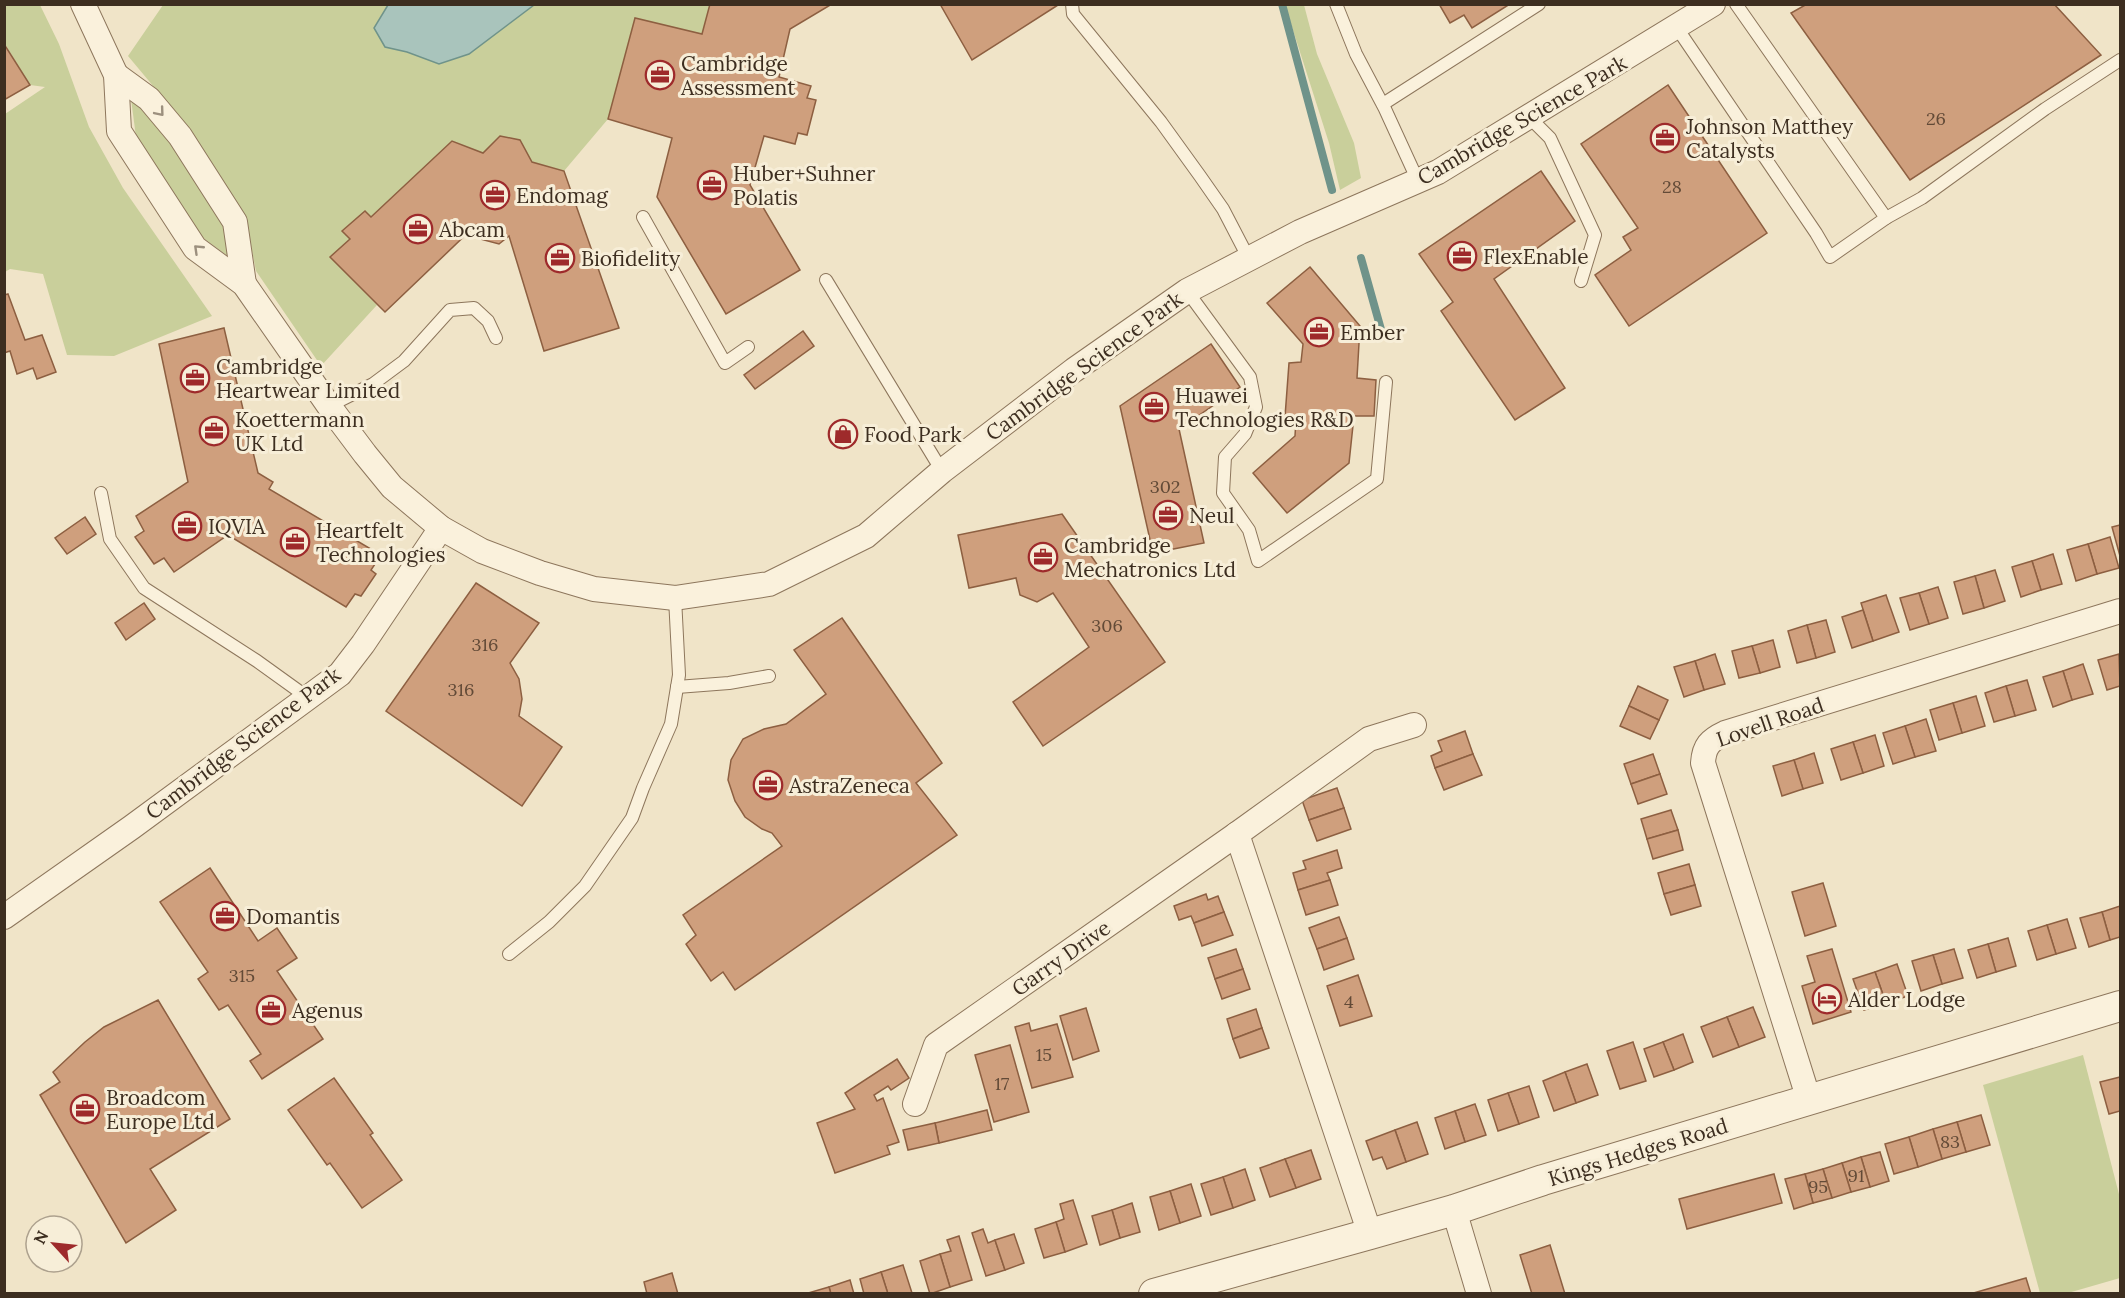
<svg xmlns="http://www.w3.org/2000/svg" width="2125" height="1298" viewBox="0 0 2125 1298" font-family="Lora,serif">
<rect width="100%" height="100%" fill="#f0e4c8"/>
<g fill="#c9cf9b">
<path d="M5 5H40L59 44 89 127 123 188 212 316 114 356 67 355 43 274 10 269 5 272V114L45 87 30 85 5 44Z"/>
<path d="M163 5H388L374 28 385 47 407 52 469 54 534 5H710L702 34 635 18 608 119 564 171 532 162 519 140 500 136 483 153 452 141 371 217 365 211 343 230 350 239 331 257 377 305 321 366 256 271 247 226 174 111 128 56Z"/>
<path d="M1285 5H1304L1317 54 1354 143 1361 178 1340 190 1329 143Z"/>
<path d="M131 99 162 127 225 224 229 257 199 235 136 137Z"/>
<path d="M2083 1055 2120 1198V1278L2068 1293H2040L1983 1085Z"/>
</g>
<path fill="#a9c4bc" stroke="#6f938a" stroke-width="1.5" d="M388 5V4L534 5 469 54 439 64 407 52 385 47 374 28Z"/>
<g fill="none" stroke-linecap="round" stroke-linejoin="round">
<g stroke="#6f938a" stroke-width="8">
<path d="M1282 4 1332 190"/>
<path d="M1361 258 1382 333"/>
</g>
</g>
<g fill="#cf9f7d" stroke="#8d5f41" stroke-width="1.5">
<path d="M710 4H832L790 29 779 77 811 86 807 98 816 100 807 135 798 133 795 144 764 136 750 185 800 270 726 314 657 197 672 138 608 119 635 18 702 34Z"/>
<path d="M940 4H1058V5L972 60Z"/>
<path d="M1439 4H1510L1472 28 1464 15 1450 23Z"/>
<path d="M1807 4H2054L2101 55 1910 180 1791 13Z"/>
<path d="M4 44 30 85 4 100Z"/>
<path d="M1668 85 1767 233 1629 326 1595 275 1631 250 1623 237 1638 228 1581 144Z"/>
<path d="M500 136 520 140 532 162 564 171 619 328 544 351 509 236 499 244 480 239 476 225 385 312 330 257 350 239 342 231 365 211 371 217 452 141 483 153Z"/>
<path d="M1541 171 1575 221 1494 279 1565 388 1515 420 1441 311 1453 302 1419 254Z"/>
<path d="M1310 267 1360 326 1357 378 1376 380 1374 416H1354L1349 463 1287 513 1253 473 1295 436 1296 419 1285 417 1289 363 1301 362 1303 344 1267 303Z"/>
<path d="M8 294 25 340 42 335 56 372 37 379 33 368 17 374 10 351 4 353V295Z"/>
<path d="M224 328 258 473 273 482 269 489 381 555 371 570 376 574 361 596 355 594 346 607 228 535 174 572 164 558 154 564 135 537 144 531 136 516 188 482 159 344Z"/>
<path d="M803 331 814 346 755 389 744 375Z"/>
<path d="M1211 344 1240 387 1179 429 1204 543 1153 553 1120 406Z"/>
<path d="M1062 514 1165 662 1043 746 1013 702 1089 647 1053 593 1037 602 1020 595 1016 578 969 588 958 535Z"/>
<path d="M85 517 96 534 67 554 55 538Z"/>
<path d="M2120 525V556L2112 527Z"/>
<path d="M2110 537 2119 568 2097 574 2088 544Z"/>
<path d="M2088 544 2097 574 2076 581 2067 550Z"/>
<path d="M2053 554 2062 584 2041 590 2032 561Z"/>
<path d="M2032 561 2041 590 2021 597 2012 567Z"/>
<path d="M1995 570 2005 601 1984 608 1975 576Z"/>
<path d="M1975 576 1984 608 1963 614 1954 582Z"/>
<path d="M476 583 539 623 510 663 519 679 522 699 519 716 562 747 522 806 386 711Z"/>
<path d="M1938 587 1948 618 1929 624 1919 593Z"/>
<path d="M1919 593 1929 624 1910 630 1900 598Z"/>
<path d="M1886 595 1899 632 1873 641 1861 603Z"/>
<path d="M144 603 155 619 126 640 115 623Z"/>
<path d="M1863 610 1873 641 1852 648 1842 617Z"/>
<path d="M842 618 942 763 916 783 957 835 735 990 723 972 711 981 686 944 696 935 683 915 782 846 772 833 762 829 745 817 735 801 728 780 731 760 743 739 764 729 786 724 826 694 794 650Z"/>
<path d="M1826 620 1835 652 1816 658 1807 625Z"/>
<path d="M1807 625 1816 658 1797 663 1788 631Z"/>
<path d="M1773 640 1780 667 1760 673 1752 646Z"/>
<path d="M1752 646 1760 673 1739 678 1732 651Z"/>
<path d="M1715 654 1725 684 1704 690 1695 661Z"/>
<path d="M2119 654 2120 686 2107 690 2098 660Z"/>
<path d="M1695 661 1704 690 1684 697 1674 667Z"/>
<path d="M2083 664 2093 694 2072 700 2063 671Z"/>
<path d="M2063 671 2072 700 2053 707 2043 677Z"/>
<path d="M2027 680 2036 710 2015 716 2006 686Z"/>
<path d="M1638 686 1668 700 1659 720 1629 706Z"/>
<path d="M2006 686 2015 716 1994 722 1985 693Z"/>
<path d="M1976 696 1985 726 1962 733 1953 703Z"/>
<path d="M1953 703 1962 733 1939 740 1930 710Z"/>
<path d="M1629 706 1659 720 1650 739 1620 726Z"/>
<path d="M1926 719 1936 751 1915 757 1905 726Z"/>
<path d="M1905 726 1915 757 1893 764 1883 733Z"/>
<path d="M1465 731 1473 754 1435 768 1431 756 1442 751 1438 741Z"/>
<path d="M1875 735 1884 766 1863 773 1853 742Z"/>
<path d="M1853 742 1863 773 1841 780 1831 749Z"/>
<path d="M1814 753 1823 783 1803 789 1794 760Z"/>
<path d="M1473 754 1482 775 1444 790 1435 768Z"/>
<path d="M1653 754 1660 774 1631 784 1624 764Z"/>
<path d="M1794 760 1803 789 1782 796 1773 766Z"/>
<path d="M1660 774 1667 794 1638 804 1631 784Z"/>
<path d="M1337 788 1344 808 1309 820 1302 800Z"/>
<path d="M1344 808 1351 829 1317 841 1309 820Z"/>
<path d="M1671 810 1678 830 1647 839 1641 819Z"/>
<path d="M1678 830 1683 850 1653 859 1647 839Z"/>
<path d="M1337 850 1342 868 1327 873 1330 880 1298 890 1293 873 1306 869 1303 861Z"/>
<path d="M1689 864 1695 885 1664 894 1658 873Z"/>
<path d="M210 868 258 941 277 928 297 958 277 971 323 1039 262 1079 250 1061 261 1054 228 1005 219 1010 198 979 208 972 160 902Z"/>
<path d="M1330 880 1338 905 1306 915 1298 890Z"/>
<path d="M1823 883 1836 926 1805 936 1792 892Z"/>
<path d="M1695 885 1701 906 1671 915 1664 894Z"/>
<path d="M1206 894 1208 900 1218 896 1224 912 1194 923 1191 916 1179 920 1174 906Z"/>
<path d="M2120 906V937L2110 940 2102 912Z"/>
<path d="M1224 912 1233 935 1202 946 1194 923Z"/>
<path d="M2102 912 2110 940 2089 947 2080 918Z"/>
<path d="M1339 917 1347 938 1317 949 1309 928Z"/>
<path d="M2067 919 2076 948 2056 954 2047 925Z"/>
<path d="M2047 925 2056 954 2037 960 2028 931Z"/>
<path d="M1347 938 1354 959 1324 970 1317 949Z"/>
<path d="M2008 938 2016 966 1996 972 1988 944Z"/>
<path d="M1988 944 1996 972 1977 978 1968 950Z"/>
<path d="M1236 949 1243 969 1215 979 1208 958Z"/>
<path d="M1832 949 1851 1012 1813 1024 1802 986 1815 982 1807 956Z"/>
<path d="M1954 949 1963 978 1942 984 1933 955Z"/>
<path d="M1933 955 1942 984 1921 991 1912 961Z"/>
<path d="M1897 964 1908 996 1886 1003 1875 972Z"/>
<path d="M1243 969 1250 989 1222 999 1215 979Z"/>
<path d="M1875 972 1886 1003 1864 1010 1853 979Z"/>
<path d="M1358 975 1372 1016 1340 1026 1327 986Z"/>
<path d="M158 1000 230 1119 150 1169 176 1210 126 1243 40 1095 60 1082 53 1072 85 1042 104 1027Z"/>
<path d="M1753 1007 1765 1037 1739 1047 1727 1017Z"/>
<path d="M1086 1008 1099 1051 1073 1060 1060 1016Z"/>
<path d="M1256 1009 1262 1028 1233 1039 1227 1019Z"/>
<path d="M1727 1017 1739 1047 1713 1057 1701 1027Z"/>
<path d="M1029 1023 1031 1031 1057 1024 1073 1077 1032 1088 1015 1027Z"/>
<path d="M1262 1028 1269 1048 1240 1058 1233 1039Z"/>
<path d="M1683 1034 1693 1062 1674 1070 1663 1042Z"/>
<path d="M1633 1042 1646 1081 1620 1089 1607 1051Z"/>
<path d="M1663 1042 1674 1070 1654 1077 1644 1049Z"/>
<path d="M1010 1045 1029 1112 994 1122 975 1055Z"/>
<path d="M897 1059 909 1078 891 1090 888 1086 874 1095 877 1101 883 1098 899 1142 887 1146 890 1154 835 1173 817 1123 855 1109 845 1093Z"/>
<path d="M1587 1064 1598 1095 1576 1103 1565 1072Z"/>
<path d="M1565 1072 1576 1103 1554 1111 1543 1081Z"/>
<path d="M2120 1077V1111L2109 1114 2100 1082Z"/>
<path d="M334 1078 373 1133 370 1135 402 1180 362 1208 330 1163 327 1165 288 1110Z"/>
<path d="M1529 1086 1539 1117 1519 1124 1508 1093Z"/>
<path d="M1508 1093 1519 1124 1498 1131 1488 1100Z"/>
<path d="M1475 1104 1486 1135 1465 1142 1455 1111Z"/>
<path d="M987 1110 992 1130 939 1143 935 1123Z"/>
<path d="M1455 1111 1465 1142 1445 1149 1435 1118Z"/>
<path d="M1981 1115 1990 1145 1966 1152 1957 1122Z"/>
<path d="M1417 1122 1428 1154 1406 1162 1395 1130Z"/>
<path d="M1957 1122 1966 1152 1942 1159 1933 1129Z"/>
<path d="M935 1123 939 1143 908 1150 903 1130Z"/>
<path d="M1933 1129 1942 1159 1918 1167 1909 1137Z"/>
<path d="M1395 1130 1406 1162 1387 1169 1382 1157 1373 1160 1366 1141Z"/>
<path d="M1909 1137 1918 1167 1894 1174 1885 1144Z"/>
<path d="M1311 1150 1321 1179 1296 1188 1285 1159Z"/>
<path d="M1880 1152 1889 1181 1870 1187 1861 1157Z"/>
<path d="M1861 1157 1870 1187 1851 1192 1842 1163Z"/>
<path d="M1285 1159 1296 1188 1270 1197 1260 1168Z"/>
<path d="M1842 1163 1851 1192 1832 1198 1823 1169Z"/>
<path d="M1245 1169 1255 1200 1233 1208 1223 1177Z"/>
<path d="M1823 1169 1832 1198 1813 1203 1805 1174Z"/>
<path d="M1774 1174 1782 1203 1687 1229 1679 1199Z"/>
<path d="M1805 1174 1813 1203 1794 1209 1785 1179Z"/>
<path d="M1223 1177 1233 1208 1211 1215 1201 1184Z"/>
<path d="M1191 1184 1201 1216 1180 1223 1170 1191Z"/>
<path d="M1170 1191 1180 1223 1159 1230 1150 1197Z"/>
<path d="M1073 1200 1087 1244 1065 1252 1056 1222 1064 1219 1060 1204Z"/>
<path d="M1132 1203 1140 1232 1120 1238 1112 1210Z"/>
<path d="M1112 1210 1120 1238 1100 1245 1092 1216Z"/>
<path d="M1056 1222 1065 1252 1044 1258 1035 1229Z"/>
<path d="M983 1229 988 1243 995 1240 1005 1270 986 1276 972 1233Z"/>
<path d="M1014 1234 1024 1263 1005 1270 995 1240Z"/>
<path d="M959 1236 972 1280 950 1287 940 1254 951 1251 947 1240Z"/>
<path d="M1550 1245 1565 1294H1532L1520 1255Z"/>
<path d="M940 1254 950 1287 930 1294 920 1261Z"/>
<path d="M903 1265 912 1293 888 1294 881 1272Z"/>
<path d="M881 1272 888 1294H864L860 1279Z"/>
<path d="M672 1273 678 1294H647L644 1282Z"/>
<path d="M2026 1278 2031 1294H1970Z"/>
<path d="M850 1280 854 1294H831L829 1287Z"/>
<path d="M829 1287 831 1294H808V1293Z"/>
</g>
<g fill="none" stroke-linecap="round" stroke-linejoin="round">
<g stroke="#8d765c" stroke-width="14">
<g id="service">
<path d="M1072 4 1073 14 1161 122 1200 176 1223 209 1249 259"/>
<path d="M1336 4 1356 54 1385 109 1418 181"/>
<path d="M1677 28 1816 233 1830 257 1886 218 1736 4"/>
<path d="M1383 104 1539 4"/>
<path d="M1530 118 1550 138 1595 235 1581 281"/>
<path d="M643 217 725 363 748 347"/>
<path d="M1886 218 1922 198 2045 109 2120 60"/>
<path d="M826 280 942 471"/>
<path d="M1187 291 1250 377 1256 407 1245 434 1225 457 1223 493 1249 530 1258 561 1377 479 1386 382"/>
<path d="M329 406 373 384 404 361 450 310 474 308 488 321 496 338"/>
<path d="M101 493 110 539 144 588 257 661 307 697"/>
<path d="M677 687 729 683 769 676"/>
<path d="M509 954 549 922 585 886 632 818 643 788 671 724 679 675 675 598"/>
</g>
</g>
<g stroke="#8d765c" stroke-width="26">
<g id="minor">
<path d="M83 4 116 75 119 131 195 248 244 284 329 406 365 454 392 487 441 528 482 551 540 573 594 589 675 598 769 584 866 536 942 471 1074 370 1187 291 1300 232 1438 172 1713 4"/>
<path d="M116 75 149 99 180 136 235 222 244 284"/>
<path d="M1237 834 1370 1234"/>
<path d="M4 917 132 827 340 674 363 644 441 528"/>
<path d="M1809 1100 1703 763C1704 746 1710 740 1725 733L2120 611"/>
<path d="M915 1104 936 1045 1237 834 1369 739 1414 725"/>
<path d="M1454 1210 1479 1294"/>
</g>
</g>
<g stroke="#8d765c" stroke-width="32">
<path id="tertiary" d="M1154 1294 1370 1234 1454 1210 1543 1180 2120 1006"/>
</g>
<use href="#service" stroke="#faf1dc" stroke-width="12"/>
<use href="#minor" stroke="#faf1dc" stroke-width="24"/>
<use href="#tertiary" stroke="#faf1dc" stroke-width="30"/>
</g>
<defs><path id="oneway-chevron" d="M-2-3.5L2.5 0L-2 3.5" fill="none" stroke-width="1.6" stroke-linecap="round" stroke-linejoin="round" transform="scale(1.5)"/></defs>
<g stroke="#9c907e">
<use href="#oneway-chevron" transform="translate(160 112) rotate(50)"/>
<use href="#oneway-chevron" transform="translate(198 249) rotate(-136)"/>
</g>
<defs>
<g id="office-ring" transform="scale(1.5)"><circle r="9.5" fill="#f7eed8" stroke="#9e2a2b" stroke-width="1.5"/><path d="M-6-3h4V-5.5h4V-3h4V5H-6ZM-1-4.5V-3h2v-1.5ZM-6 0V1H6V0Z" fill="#9e2a2b"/></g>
<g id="shop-ring" transform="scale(1.5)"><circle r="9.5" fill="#f7eed8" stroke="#9e2a2b" stroke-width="1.5"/><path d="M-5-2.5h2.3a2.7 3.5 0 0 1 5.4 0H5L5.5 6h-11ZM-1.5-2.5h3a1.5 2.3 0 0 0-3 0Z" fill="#9e2a2b"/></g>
<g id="hotel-ring" transform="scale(1.5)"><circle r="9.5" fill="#f7eed8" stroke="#9e2a2b" stroke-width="1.5"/><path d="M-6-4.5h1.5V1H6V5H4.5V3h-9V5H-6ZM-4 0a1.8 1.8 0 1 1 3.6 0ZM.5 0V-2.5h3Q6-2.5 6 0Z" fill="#9e2a2b"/></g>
</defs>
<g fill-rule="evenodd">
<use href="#office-ring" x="660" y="75"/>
<use href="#office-ring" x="1665" y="138"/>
<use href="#office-ring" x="712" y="185"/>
<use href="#office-ring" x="495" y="195"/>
<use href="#office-ring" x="418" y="229"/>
<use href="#office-ring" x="1462" y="256"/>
<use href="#office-ring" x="560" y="258"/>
<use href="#office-ring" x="1319" y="332"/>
<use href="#office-ring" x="195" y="378"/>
<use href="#office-ring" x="1154" y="407"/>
<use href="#office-ring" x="214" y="431"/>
<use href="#shop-ring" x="843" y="434"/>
<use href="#office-ring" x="1168" y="515"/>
<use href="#office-ring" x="187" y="526"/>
<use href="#office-ring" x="295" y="542"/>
<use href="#office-ring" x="1043" y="557"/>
<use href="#office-ring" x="768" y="785"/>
<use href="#office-ring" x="225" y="916"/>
<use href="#hotel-ring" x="1827" y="999"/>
<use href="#office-ring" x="271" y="1010"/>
<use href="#office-ring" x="85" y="1109"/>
</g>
<g text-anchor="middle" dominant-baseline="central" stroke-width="6" stroke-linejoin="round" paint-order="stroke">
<g font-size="18" fill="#624a37">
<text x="1936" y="118">26</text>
<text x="1672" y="186">28</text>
<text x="1165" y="486">302</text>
<text x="1107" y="625">306</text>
<text x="485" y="644">316</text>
<text x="461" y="689">316</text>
<text x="242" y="975">315</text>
<text x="1349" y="1001">4</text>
<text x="1044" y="1054">15</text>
<text x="1002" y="1083">17</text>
<text x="1950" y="1141">83</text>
<text x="1856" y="1175">91</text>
<text x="1818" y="1186">95</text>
</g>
<g font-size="21" fill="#3d2e20" stroke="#f7eed8" text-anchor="start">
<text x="681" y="63">Cambridge<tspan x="681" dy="24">Assessment</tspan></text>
<text x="1686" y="126">Johnson Matthey<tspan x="1686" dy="24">Catalysts</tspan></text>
<text x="733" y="173">Huber+Suhner<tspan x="733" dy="24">Polatis</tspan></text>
<text x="516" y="195">Endomag</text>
<text x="439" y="229">Abcam</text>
<text x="1483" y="256">FlexEnable</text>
<text x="581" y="258">Biofidelity</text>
<text x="1340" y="332">Ember</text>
<text x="216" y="366">Cambridge<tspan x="216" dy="24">Heartwear Limited</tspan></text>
<text x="1175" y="395">Huawei<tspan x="1175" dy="24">Technologies R&amp;D</tspan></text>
<text x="235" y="419">Koettermann<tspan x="235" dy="24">UK Ltd</tspan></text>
<text x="864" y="434">Food Park</text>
<text x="1189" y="515">Neul</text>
<text x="208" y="526">IQVIA</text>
<text x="316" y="530">Heartfelt<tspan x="316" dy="24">Technologies</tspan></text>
<text x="1064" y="545">Cambridge<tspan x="1064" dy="24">Mechatronics Ltd</tspan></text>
<text x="789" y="785">AstraZeneca</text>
<text x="246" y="916">Domantis</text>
<text x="1848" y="999">Alder Lodge</text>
<text x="292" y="1010">Agenus</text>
<text x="106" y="1097">Broadcom<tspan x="106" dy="24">Europe Ltd</tspan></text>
</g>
<g font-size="21" fill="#3d2e20" stroke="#f7eed8">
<text transform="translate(1522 120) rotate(-30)">Cambridge Science Park</text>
<text transform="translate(1084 366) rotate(-36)">Cambridge Science Park</text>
<text transform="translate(1770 722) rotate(-19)">Lovell Road</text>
<text transform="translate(243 743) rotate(-37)">Cambridge Science Park</text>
<text transform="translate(1061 958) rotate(-35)">Garry Drive</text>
<text transform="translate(1638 1152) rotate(-17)">Kings Hedges Road</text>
</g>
</g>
<rect width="2125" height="1298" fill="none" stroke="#3d2e20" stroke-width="12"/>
<g transform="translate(54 1244) rotate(297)"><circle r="28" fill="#f7eed8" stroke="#ada18e" stroke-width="1.5"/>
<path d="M0-4.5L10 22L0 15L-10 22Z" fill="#9e2a2b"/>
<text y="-9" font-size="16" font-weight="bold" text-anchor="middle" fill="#3d2e20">N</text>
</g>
</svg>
